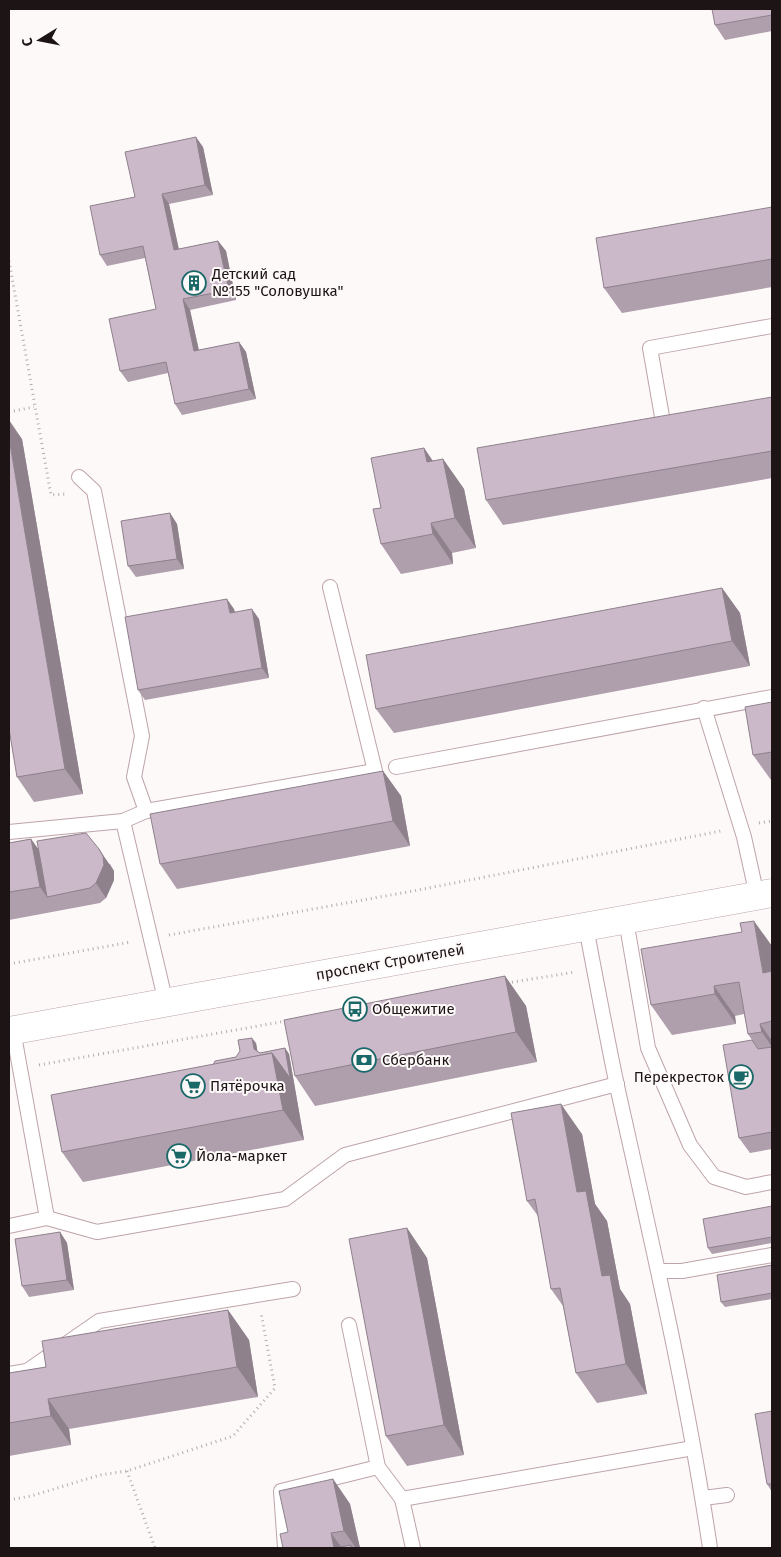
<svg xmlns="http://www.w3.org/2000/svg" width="781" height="1557" viewBox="0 0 781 1557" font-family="'Fira Sans',sans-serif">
<rect width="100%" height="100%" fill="#fef9f9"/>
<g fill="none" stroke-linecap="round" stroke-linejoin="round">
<g stroke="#bda4a9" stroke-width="16">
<g id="lane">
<path d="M664 428 650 348 772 326"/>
<path d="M79 477 94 491 142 736 134 777 146 811"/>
<path d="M704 708 744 837 757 896"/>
<path d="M396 767 772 697"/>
<path d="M123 821 146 811 375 771 330 587"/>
<path d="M9 832 123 821 166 1003"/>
<path d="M626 920 648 1048 690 1145 714 1177 746 1187 772 1182"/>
<path d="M586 927C596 980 606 1033 617 1086 651 1239 687 1393 710 1548"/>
<path d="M13 1030 47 1218 97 1232 285 1199 345 1155 617 1084"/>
<path d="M9 1226 47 1218"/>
<path d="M659 1271H682L772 1255"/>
<path d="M349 1325 378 1467 402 1499 693 1448"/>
<path d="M9 1374 27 1371 99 1321 293 1289"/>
<path d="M703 1498 727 1495"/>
<path d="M402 1499 413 1548"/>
<path d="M285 1548 281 1491 378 1467"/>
</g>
</g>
<g stroke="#bda4a9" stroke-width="29">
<path id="secondary" d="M9 1031 772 893"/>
</g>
<g stroke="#b3acad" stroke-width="3" stroke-dasharray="1 4" stroke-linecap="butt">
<path d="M9 261 51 495 66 494"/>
<path d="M9 412 34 407"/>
<path d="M759 823 772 821"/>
<path d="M169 935 413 891 721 831"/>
<path d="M9 964 131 942"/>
<path d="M507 983 575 972"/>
<path d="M39 1065 286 1021"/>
<path d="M127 1471 155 1548"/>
<path d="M9 1500 31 1496 100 1475 127 1471 233 1436 275 1388 261 1313"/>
</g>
<use href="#lane" stroke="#fff" stroke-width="14"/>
<use href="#secondary" stroke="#fff" stroke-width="28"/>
</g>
<g fill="#af9eac">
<path d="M772 9V31L725 40 715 25Z"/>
<path d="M203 147 213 195 169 204 179 249 218 241 226 251 236 300 190 310 199 350 239 342 246 352 256 399 182 415 175 404 168 373 128 382 120 371 156 309 145 258 107 266 100 255 135 197Z"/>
<path d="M772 207V287L622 313 604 288Z"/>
<path d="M772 397V478L503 525 486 500Z"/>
<path d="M22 439 83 794 34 802 17 777Z"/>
<path d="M424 448 433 461 443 459 464 489 476 548 452 553 453 564 401 574 381 544V508Z"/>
<path d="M170 513 177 524 184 569 136 577 128 566Z"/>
<path d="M722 588 740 613 750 666 394 733 376 709Z"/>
<path d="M234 609 235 612 259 619 269 678 145 700 138 690Z"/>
<path d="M772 702V780H771L753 755Z"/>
<path d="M383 771 401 796 410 846 177 889 160 864Z"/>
<path d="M31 839 38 849 110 864 114 871V880L106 898 100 903 9 920V843Z"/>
<path d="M772 946V1149L750 1153 739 1138 752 1040 748 1034 744 1014 735 1016 736 1024 672 1035 651 1005Z"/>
<path d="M505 976 526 1006 537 1062 315 1106 295 1076Z"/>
<path d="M256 1043 257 1051 260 1053 285 1048 289 1054 304 1140 83 1182 62 1152 213 1065 236 1057Z"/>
<path d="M582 1134 595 1204 607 1221 620 1289 630 1304 647 1394 597 1403 576 1373 563 1306 551 1289 538 1216 527 1201Z"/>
<path d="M772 1206V1243L712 1254 708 1248Z"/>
<path d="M407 1228 427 1258 464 1455 407 1466 386 1436Z"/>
<path d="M60 1232 67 1243 74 1290 29 1297 22 1286Z"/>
<path d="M772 1265V1299L725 1307 721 1302Z"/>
<path d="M228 1310 249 1340 258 1397 69 1429 71 1445 9 1456V1373L46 1367Z"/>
<path d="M772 1411V1492L767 1484Z"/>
<path d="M333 1479 350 1504 360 1548H283L288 1532Z"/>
</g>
<g fill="#8e818c">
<path d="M196 137 203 147 213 195 205 185Z"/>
<path d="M162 194 169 204 181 260 174 250Z"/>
<path d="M218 241 226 251 236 300 229 290Z"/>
<path d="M183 299 190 310 201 361 194 351Z"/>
<path d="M239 342 246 352 256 399 249 389Z"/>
<path d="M9 420 22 439 83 794 65 769 9 438Z"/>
<path d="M424 448 444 478 427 462Z"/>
<path d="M443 459 464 489 476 548 455 518Z"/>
<path d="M170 513 177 524 184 569 177 559Z"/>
<path d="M431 523 452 553 453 564 433 534Z"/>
<path d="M722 588 740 613 750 666 732 641Z"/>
<path d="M227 599 234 609 237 623 230 613Z"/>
<path d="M252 609 259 619 269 678 262 668Z"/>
<path d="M383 771 401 796 410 846 393 821Z"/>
<path d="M31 839 49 864 47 897 40 887Z"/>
<path d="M99 849 114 871V880L106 898 96 883Z"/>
<path d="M754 921 772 946V986L763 973Z"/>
<path d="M505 976 526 1006 537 1062 516 1032Z"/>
<path d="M714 986 735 1016 736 1024 715 994Z"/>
<path d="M760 1024 772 1041V1047L762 1032Z"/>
<path d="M252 1038 256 1043 258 1054 254 1049Z"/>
<path d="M285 1048 289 1054 304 1140 283 1110 272 1053Z"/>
<path d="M561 1104 582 1134 595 1204 607 1221 620 1289 630 1304 647 1394 626 1364 602 1276 577 1192Z"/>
<path d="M407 1228 427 1258 464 1455 444 1425Z"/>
<path d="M60 1232 67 1243 74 1290 67 1280Z"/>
<path d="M228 1310 249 1340 258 1397 237 1367Z"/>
<path d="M48 1399 69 1429 71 1445 51 1416Z"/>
<path d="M333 1479 350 1504 360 1548H356L344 1531Z"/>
<path d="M331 1533 342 1548H334Z"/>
</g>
<g fill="#cbb8c8" stroke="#8e818c">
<path d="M712 9H772V15L715 25Z"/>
<path d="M196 137 205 185 162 194 174 250 218 241 229 290 183 299 194 351 239 342 249 389 175 404 166 362 120 371 109 319 156 309 143 246 100 255 90 206 135 197 125 152Z"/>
<path d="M772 207V259L604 288 596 238Z"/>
<path d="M772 397V451L486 500 477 448Z"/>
<path d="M9 438 65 769 17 777 9 729Z"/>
<path d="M424 448 427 462 443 459 455 518 431 523 433 534 381 544 373 509 381 508 371 458Z"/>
<path d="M170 513 177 559 128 566 121 521Z"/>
<path d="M722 588 732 641 376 709 366 655Z"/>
<path d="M227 599 230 613 252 609 262 668 138 690 125 617Z"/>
<path d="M772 702V752L753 755 745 707Z"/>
<path d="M383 771 393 821 160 864 150 814Z"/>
<path d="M86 833 99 849 103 856 104 865 96 883 90 888 47 897 37 841Z"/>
<path d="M31 839 40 887 9 892V843Z"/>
<path d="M754 921 763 973 772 971V1021L760 1024 762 1032 748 1034 739 982 714 986 715 994 651 1005 641 949 742 932 740 923Z"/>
<path d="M505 976 516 1032 295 1076 284 1020Z"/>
<path d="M252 1038 254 1049 260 1053 285 1048 290 1078 272 1053 213 1065 215 1061 236 1057 240 1051 238 1040Z"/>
<path d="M771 1038H772V1132L739 1138 723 1045 752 1040 758 1049 772 1047Z"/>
<path d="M272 1053 283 1110 62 1152 51 1095Z"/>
<path d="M561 1104 577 1192 586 1191 602 1276 610 1275 626 1364 576 1373 560 1288 551 1289 535 1199 527 1201 511 1113Z"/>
<path d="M772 1206V1237L708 1248 703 1219Z"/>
<path d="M407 1228 444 1425 386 1436 349 1239Z"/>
<path d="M60 1232 67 1280 22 1286 15 1239Z"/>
<path d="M772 1265V1293L721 1302 717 1275Z"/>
<path d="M228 1310 237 1367 48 1399 51 1416 9 1423V1373L46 1367 42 1341Z"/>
<path d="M772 1411V1484H767L755 1414Z"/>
<path d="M333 1479 344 1531 331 1533 334 1548H283L280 1534 288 1532 279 1491Z"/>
<path d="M351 1545V1548H335Z"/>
</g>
<defs>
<g id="building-ring" transform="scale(1.25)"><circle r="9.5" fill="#fef9f9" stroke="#1b6869" stroke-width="1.5"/><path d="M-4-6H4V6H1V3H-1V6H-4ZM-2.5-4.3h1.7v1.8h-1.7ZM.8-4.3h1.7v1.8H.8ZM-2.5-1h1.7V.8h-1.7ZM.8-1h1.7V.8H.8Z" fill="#1b6869"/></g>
<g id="bus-ring" transform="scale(1.25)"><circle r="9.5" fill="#fef9f9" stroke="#1b6869" stroke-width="1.5"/><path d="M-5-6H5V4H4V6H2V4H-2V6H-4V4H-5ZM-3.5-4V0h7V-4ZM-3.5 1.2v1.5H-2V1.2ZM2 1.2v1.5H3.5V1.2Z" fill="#1b6869"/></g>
<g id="bank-ring" transform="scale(1.25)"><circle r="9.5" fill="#fef9f9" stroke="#1b6869" stroke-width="1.5"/><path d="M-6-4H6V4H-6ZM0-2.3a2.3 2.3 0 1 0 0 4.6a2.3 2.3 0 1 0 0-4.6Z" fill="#1b6869"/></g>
<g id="cafe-ring" transform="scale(1.25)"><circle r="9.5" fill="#fef9f9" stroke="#1b6869" stroke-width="1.5"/><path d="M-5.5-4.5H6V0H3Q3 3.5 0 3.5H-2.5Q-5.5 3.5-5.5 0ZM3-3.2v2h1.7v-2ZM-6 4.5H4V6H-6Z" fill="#1b6869"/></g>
<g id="supermarket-ring" transform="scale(1.25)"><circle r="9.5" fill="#fef9f9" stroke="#1b6869" stroke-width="1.5"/><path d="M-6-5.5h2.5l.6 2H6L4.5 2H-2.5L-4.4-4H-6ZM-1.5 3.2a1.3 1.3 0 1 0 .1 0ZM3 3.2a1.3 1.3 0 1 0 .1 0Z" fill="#1b6869"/></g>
</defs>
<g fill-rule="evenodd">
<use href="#building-ring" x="194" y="283"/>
<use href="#bus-ring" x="355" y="1009"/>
<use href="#bank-ring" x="364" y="1060"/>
<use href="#cafe-ring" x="741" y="1077"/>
<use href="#supermarket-ring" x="193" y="1086"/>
<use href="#supermarket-ring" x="179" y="1156"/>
</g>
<g text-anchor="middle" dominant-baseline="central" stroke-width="4" stroke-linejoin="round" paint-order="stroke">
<g font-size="15" fill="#1d1416" stroke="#fef9f9" text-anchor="start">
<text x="212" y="274">Детский сад<tspan x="212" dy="17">№155 "Соловушка"</tspan></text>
<text x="372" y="1009">Общежитие</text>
<text x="382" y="1060">Сбербанк</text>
<text x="724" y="1077" text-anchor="end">Перекресток</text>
<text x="210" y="1086">Пятёрочка</text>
<text x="196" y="1156">Йола-маркет</text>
</g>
<g font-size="15" fill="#1d1416" stroke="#fef9f9">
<text transform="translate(390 962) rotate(-10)">проспект Строителей</text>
</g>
</g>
<rect width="781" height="1557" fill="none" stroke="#1d1416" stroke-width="20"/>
<g transform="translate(40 40) rotate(260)" stroke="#fef9f9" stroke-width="4" paint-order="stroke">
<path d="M0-4L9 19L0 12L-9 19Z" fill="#1d1416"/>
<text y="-8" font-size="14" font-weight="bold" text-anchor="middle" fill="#1d1416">С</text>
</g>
</svg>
